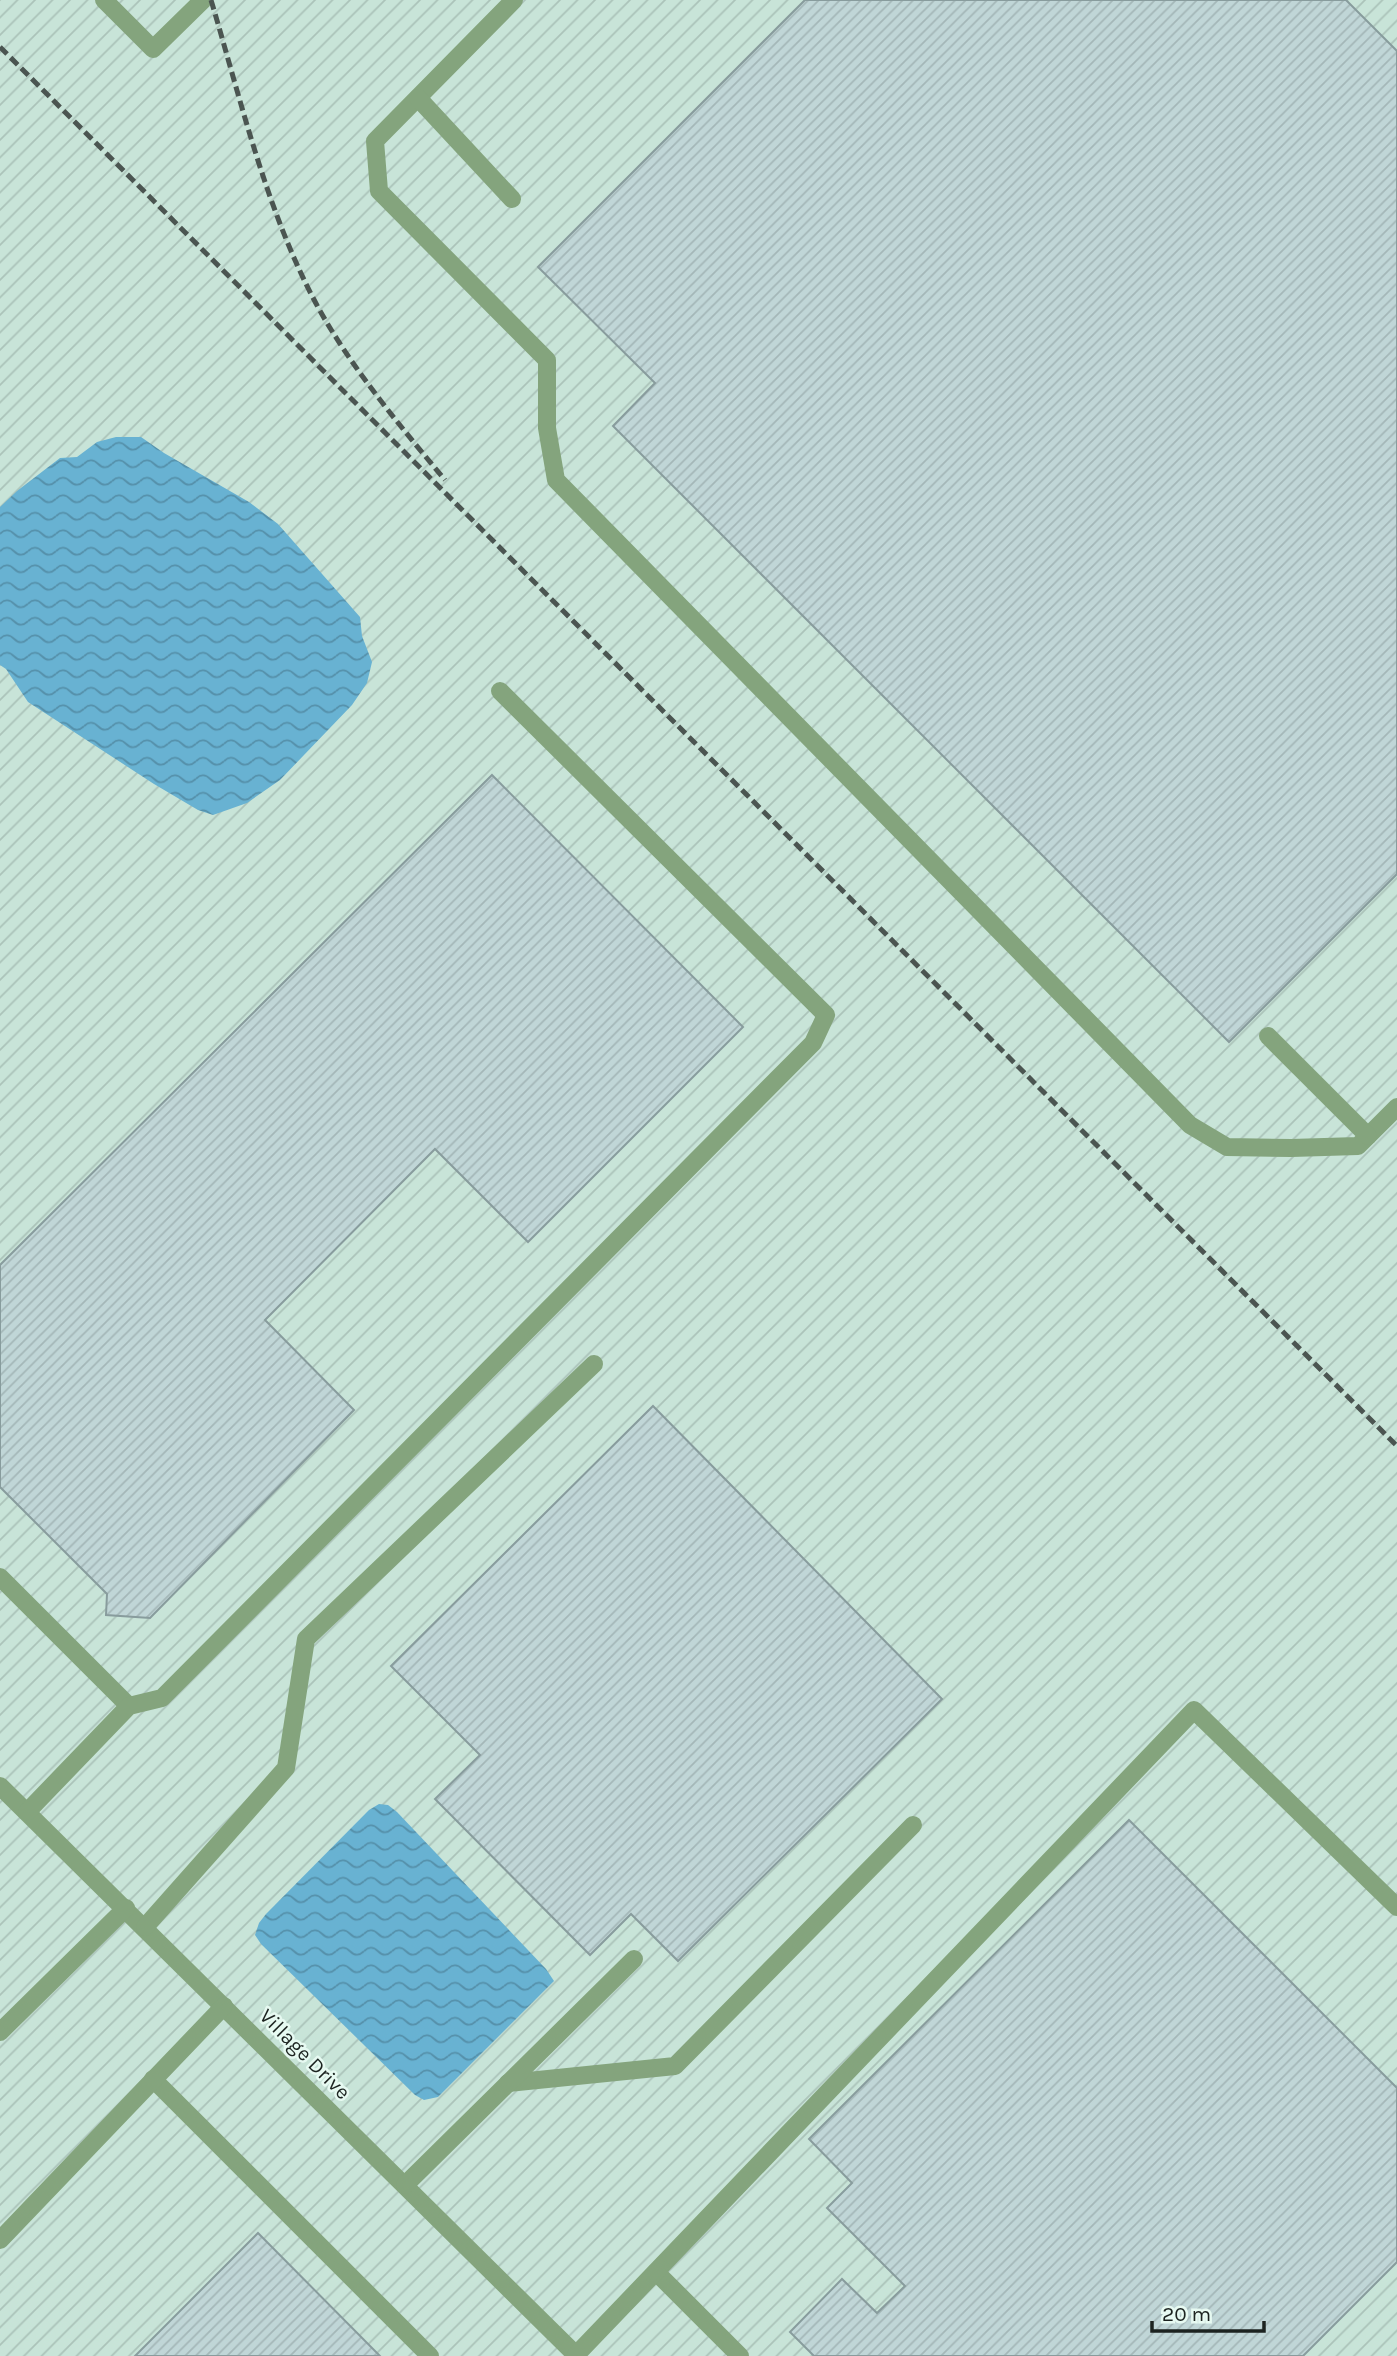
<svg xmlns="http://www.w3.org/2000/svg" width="1397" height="2356" viewBox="0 0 1397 2356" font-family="Karla,sans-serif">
<defs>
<pattern id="industrial-furrows" width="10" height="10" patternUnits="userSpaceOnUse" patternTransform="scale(1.75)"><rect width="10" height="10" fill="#c8e4d8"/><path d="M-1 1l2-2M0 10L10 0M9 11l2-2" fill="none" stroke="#abc3b9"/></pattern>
<pattern id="water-waves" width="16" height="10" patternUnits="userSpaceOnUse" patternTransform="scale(1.75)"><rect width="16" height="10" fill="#68b2d2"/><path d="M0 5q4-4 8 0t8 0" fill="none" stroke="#5590aa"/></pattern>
<pattern id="building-hatch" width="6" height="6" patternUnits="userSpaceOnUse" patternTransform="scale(1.75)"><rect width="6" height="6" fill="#c0d6d7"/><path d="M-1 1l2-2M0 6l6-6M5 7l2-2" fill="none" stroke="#a4b7b8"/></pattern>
</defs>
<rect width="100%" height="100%" fill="#d9ede5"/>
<rect fill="url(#industrial-furrows)" x="0" y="0" width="1397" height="2356"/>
<g fill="url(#water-waves)">
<path d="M116 437H141L164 453 249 502 278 524 360 617 362 636 372 662 367 683 352 705 280 780 247 803 213 815 198 810 154 784 28 702 6 669 0 665V507L17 491 60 458 77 457 97 442Z"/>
<path d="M379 1804 388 1805 397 1812 546 1969 554 1981 438 2097 424 2100 415 2095 261 1944 255 1935 259 1923 266 1914 369 1810Z"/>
</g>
<g fill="url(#building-hatch)" stroke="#889c9d" stroke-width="2">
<path d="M805 0H1346L1397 51V874L1229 1042 613 426 655 383 538 267Z"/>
<path d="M492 775 743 1027 528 1242 435 1149 265 1320 354 1410 150 1618 106 1615 107 1594 0 1487V1265Z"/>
<path d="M653 1406 942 1699 678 1961 631 1914 590 1955 435 1799 480 1755 391 1666Z"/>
<path d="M1129 1820 1397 2088V2262L1303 2356H814L790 2332 842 2279 877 2313 905 2286 827 2208 852 2183 809 2139Z"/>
<path d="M258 2233 380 2356H135Z"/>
</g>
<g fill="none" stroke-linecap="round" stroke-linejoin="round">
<g stroke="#84a47d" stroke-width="18">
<path d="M104 0 153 49 203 0"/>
<path d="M514 0 375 141 379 191 547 360V428L556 480 1190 1125 1227 1147 1291 1148 1358 1146 1397 1107"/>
<path d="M418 98 512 199"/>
<path d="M1268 1036 1368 1136"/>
<path d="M0 1577 129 1706"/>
<path d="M0 1786 577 2356"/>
<path d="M27 1812 129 1706 162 1698 813 1043 826 1015 500 691"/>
<path d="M145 1927 286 1768 306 1639 594 1364"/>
<path d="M0 2032 126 1908"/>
<path d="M153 2079 430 2356"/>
<path d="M508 2083 675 2066 913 1825"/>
<path d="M405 2185 634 1959"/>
<path d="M0 2240 224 2006"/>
<path d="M656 2272 740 2356"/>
<path d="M576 2355 1194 1710 1397 1907"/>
</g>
<g stroke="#4b5551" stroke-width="5" stroke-dasharray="10 5" stroke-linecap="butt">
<path d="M211 0C242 104 267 214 319 309 353 370 401 427 445 480"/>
<path d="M0 47 1397 1446"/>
</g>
</g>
<g text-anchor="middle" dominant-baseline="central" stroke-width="5" stroke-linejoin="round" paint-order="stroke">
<g font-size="21" fill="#1c2320" stroke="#e7faf2">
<text transform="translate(305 2054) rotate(45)">Village Drive</text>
</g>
</g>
<path d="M1152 2321v10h112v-10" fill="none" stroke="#1c2320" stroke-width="3.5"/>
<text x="1162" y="2321" font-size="21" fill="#1c2320" stroke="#e7faf2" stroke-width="5" paint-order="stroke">20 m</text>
</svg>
